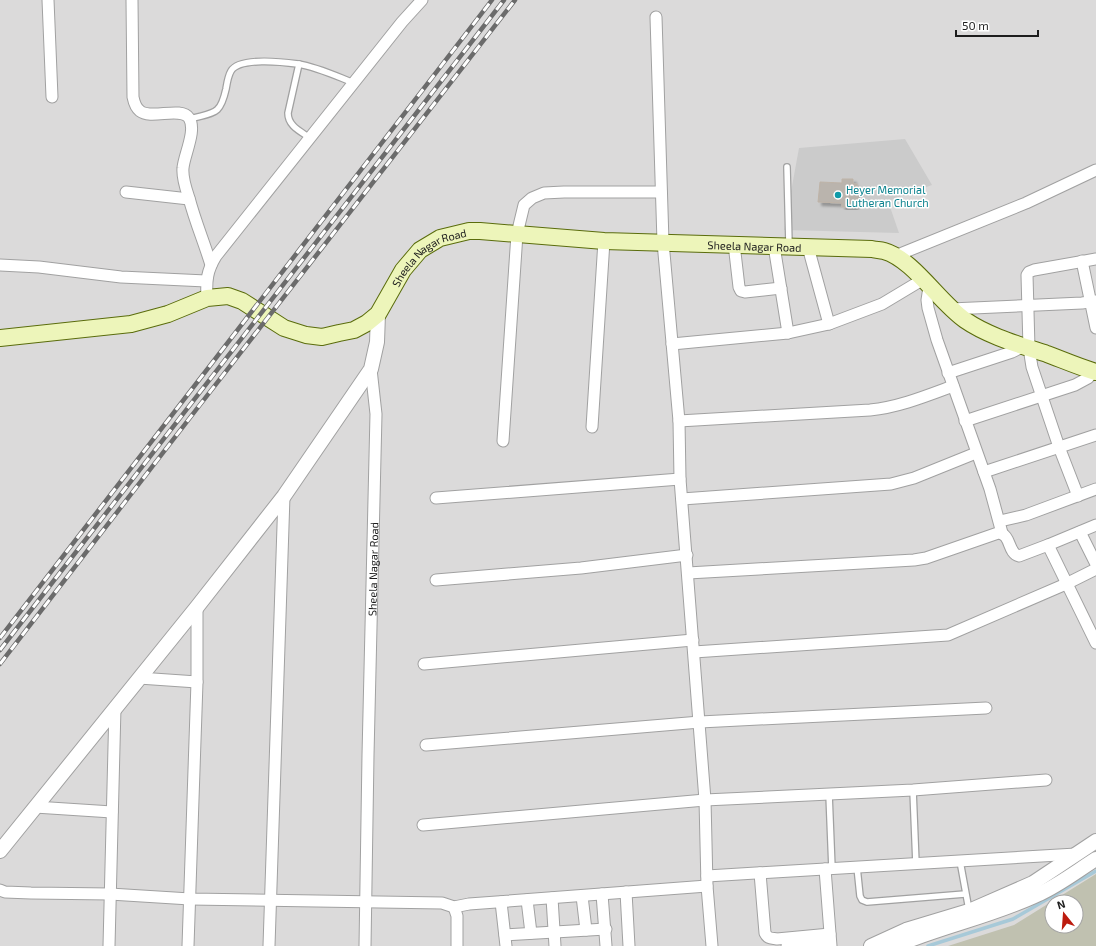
<svg xmlns="http://www.w3.org/2000/svg" width="1096" height="946" viewBox="0 0 1096 946" font-family="'Exo 2',sans-serif">
<defs>
<filter id="shadow"><feDropShadow dx="3.5" dy="3.5" stdDeviation="1" flood-color="#0004"/></filter>
</defs>
<rect width="100%" height="100%" fill="#edebe3"/>
<path fill="#dbdada" fill-rule="evenodd" d="M0 0H1096V946H0ZM1052 902H1076V926H1052Z"/>
<path fill="#cbcbcb" d="M905 139 932 185 888 201 899 233 784 230 799 148Z"/>
<path fill="#c0c1b0" fill-rule="evenodd" d="M1096 874V946H948L1014 925ZM1052 902H1076V926H1052Z"/>
<g fill="none" stroke-linecap="round" stroke-linejoin="round">
<path stroke="#a7c9d8" stroke-width="3.5" d="M928 946 1013 919 1096 871"/>
</g>
<path fill="#bab4ad" stroke="#beb3a7" filter="url(#shadow)" d="M842 179H853V184H857L858 201H854L855 207H842V203L818 202 820 182 842 183Z"/>
<g fill="none" stroke-linecap="round" stroke-linejoin="round">
<g stroke="#a1a1a1" stroke-width="8">
<g id="service">
<path d="M299 64 288 113C288 126 300 131 310 138"/>
<path d="M190 119C214 112 220 116 226 89 227 83 228 76 231 71 239 57 283 62 298 64 317 67 336 76 354 83"/>
<path d="M787 167 789 245"/>
<path d="M913 790 916 864"/>
<path d="M829 794 832 869"/>
<path d="M960 861 969 910"/>
<path d="M857 867 860 896 862 900 867 902 965 894"/>
</g>
</g>
<g stroke="#a1a1a1" stroke-width="13">
<g id="minor">
<path d="M48 0 52 97"/>
<path d="M132 0 133 97C134 102 136 108 140 111 151 120 181 106 189 118 197 130 184 155 183 168 182 178 186 189 189 198 195 221 204 242 211 265"/>
<path d="M656 17 663 242 679 421 680 479 705 800 707 886 712 946"/>
<path d="M126 192 189 199"/>
<path d="M734 244 739 287 741 291 745 292 781 288"/>
<path d="M774 246 788 333"/>
<path d="M808 247 829 324"/>
<path d="M895 256 1026 203 1096 170"/>
<path d="M1082 261 1096 328"/>
<path d="M0 265 39 267 121 277 206 281"/>
<path d="M929 287 927 300 928 308 937 340 990 489 1002 533"/>
<path d="M207 298C206 280 207 271 216 256L402 22 422 0"/>
<path d="M951 309 1082 303 1096 301"/>
<path d="M672 344 788 333 829 324 882 304 922 280"/>
<path d="M948 373 1012 352 1024 346"/>
<path d="M679 421 870 410C899 407 926 396 953 386"/>
<path d="M965 421 1075 385 1088 378 1094 371"/>
<path d="M592 427 604 241"/>
<path d="M503 441 517 234 524 205 532 198 544 193 564 192H661"/>
<path d="M984 472 1096 435"/>
<path d="M1078 496 1059 447 1032 367 1029 348 1027 275 1029 272 1034 270 1096 259"/>
<path d="M436 498 680 479"/>
<path d="M682 499 891 484 914 478 976 453"/>
<path d="M1000 521 1026 515 1096 489"/>
<path d="M1080 532 1096 564"/>
<path d="M1048 545 1096 525"/>
<path d="M688 573 914 560 926 558 998 533C1012 534 1007 553 1019 556L1048 545 1096 643"/>
<path d="M436 580 581 568 687 555"/>
<path d="M694 652 948 635 1066 584 1096 569"/>
<path d="M424 664 693 640"/>
<path d="M139 678 197 682"/>
<path d="M426 745 700 722 986 708"/>
<path d="M35 807 112 812"/>
<path d="M423 825 705 800 913 790 1046 780"/>
<path d="M825 869 831 946"/>
<path d="M760 873 765 933C768 939 771 938 777 939L830 934"/>
<path d="M707 876 1076 854"/>
<path d="M0 890 5 892 31 893 110 894 190 899 442 903 454 907 469 904 707 886"/>
<path d="M626 892 629 946"/>
<path d="M602 894 606 946"/>
<path d="M582 896 586 930"/>
<path d="M552 898 555 946"/>
<path d="M527 900 531 933"/>
<path d="M501 902 506 946"/>
<path d="M454 907 457 916V946"/>
<path d="M505 935 606 929"/>
<path d="M109 946 115 707"/>
<path d="M188 946 197 682V607"/>
<path d="M269 946 284 496"/>
<path id="s1" d="M365 946 368 755 376 414 371 369"/>
<path d="M787 946 818 944 827 946"/>
</g>
</g>
<g stroke="#a1a1a1" stroke-width="16">
<g id="tertiary">
<path d="M0 851 197 607 284 496 371 369 377 342 378 314"/>
<path d="M871 946 906 930 969 911 1033 883 1096 841"/>
<path d="M895 946C942 926 993 916 1039 894 1059 885 1077 871 1096 859"/>
</g>
</g>
<g stroke="#5a6c0c" stroke-width="18">
<g id="secondary">
<path id="s2" d="M0 338 131 324 168 314 207 298 228 296 242 301 284 328 306 335 322 337 339 333 354 330 367 323 378 314 403 270 420 250 440 238 469 231H480L604 241 872 249C875 250 880 250 884 251 913 259 939 302 965 320 988 336 1020 345 1047 354 1063 360 1079 367 1096 372"/>
</g>
</g>
<use href="#service" stroke="#fff" stroke-width="5.5"/>
<use href="#minor" stroke="#fff" stroke-width="11"/>
<use href="#tertiary" stroke="#fff" stroke-width="14"/>
<use href="#secondary" stroke="#edf5ba" stroke-width="16"/>
<g stroke="#6b6b6b" stroke-width="4.5">
<g id="rail">
<path d="M0 638 492 0"/>
<path d="M0 650 504 0"/>
<path d="M0 664 199 406 515 0"/>
</g>
</g>
<use href="#rail" stroke="#fff" stroke-width="3" stroke-dasharray="9" stroke-linecap="butt"/>
</g>
<circle fill="#0f9aa8" stroke="#fff" stroke-width="1.5" cx="838" cy="195" r="4"/>
<g text-anchor="middle" dominant-baseline="central" stroke-width="3" stroke-linejoin="round" paint-order="stroke">
<g font-size="11" fill="#0d838f" stroke="#fff" text-anchor="start">
<text x="846" y="189">Heyer Memorial<tspan x="846" dy="13">Lutheran Church</tspan></text>
</g>
<g font-size="11" fill="#1d1d1d" stroke="#fff">
<text stroke="none"><textPath href="#s2" startOffset="815">Sheela Nagar Road</textPath></text>
<text stroke="none"><textPath href="#s2" startOffset="479">Sheela Nagar Road</textPath></text>
<text stroke="none"><textPath href="#s1" startOffset="377">Sheela Nagar Road</textPath></text>
</g>
</g>
<g transform="translate(1064 914) rotate(343)"><circle r="19" fill="#ffffff" stroke="#a5a5a5"/>
<path d="M0-3L7 15L0 10L-7 15Z" fill="#bc1b0e"/>
<text y="-6" font-size="11" font-weight="bold" text-anchor="middle" fill="#1d1d1d">N</text>
</g>
<path d="M956 30v6h82v-6" fill="none" stroke="#1d1d1d" stroke-width="2"/>
<text x="962" y="30" font-size="12" fill="#1d1d1d" stroke="#ffffff" stroke-width="3" paint-order="stroke">50 m</text>
</svg>
